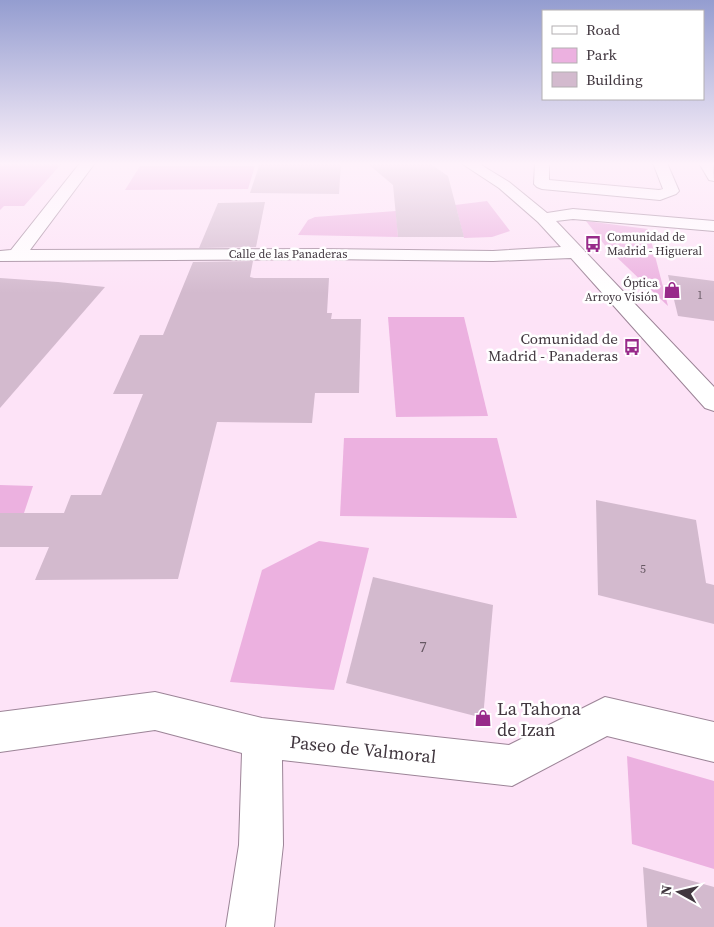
<svg xmlns="http://www.w3.org/2000/svg" width="714" height="927" viewBox="0 0 714 927" font-family="'Source Serif 4',serif">
<rect width="100%" height="100%" fill="#fde3f7"/>
<g fill="#ecb1e0">
<path d="M0 163H62L24 206H4L0 210Z"/>
<path d="M140 166H255L248 189 125 190Z"/>
<path d="M487 201 510 231 492 237 464 238 457 211H407Z"/>
<path d="M396 211 398 237 298 235 308 220 315 217Z"/>
<path d="M586 221 648 229 668 306 607 248Z"/>
<path d="M388 317H464L488 416 396 417Z"/>
<path d="M344 438H497L517 518 340 516Z"/>
<path d="M0 485 33 486 24 513H0Z"/>
<path d="M319 541 369 548 334 690 230 682 262 570Z"/>
<path d="M627 756 714 781V869L632 844Z"/>
</g>
<g fill="#d3bace">
<path d="M260 163H341L339 194 250 193Z"/>
<path d="M367 163H429L448 176 464 237H398L393 185Z"/>
<path d="M265 202 256 247 199 248 218 203Z"/>
<path d="M253 261 250 277 254 278H329L327 313H332L331 319H361L359 393H315L312 423 217 422 178 579 35 580 49 547H0V513H64L71 495H101L143 394H113L140 335H163L193 262Z"/>
<path d="M668 275 714 281V321L678 316Z"/>
<path d="M0 278 58 282 105 287 0 408Z"/>
<path d="M596 500 696 520 706 583 714 585V624L598 595Z"/>
<path d="M373 577 493 605 483 718 346 683Z"/>
<path d="M643 867 714 887V927H647Z"/>
</g>
<g fill="none" stroke-linecap="round" stroke-linejoin="round">
<g stroke="#9c8497" stroke-width="2">
<g id="minor">
<path d="M80 163H95L30 250 321 249 493 251 561 247 538 222 499 188 461 163H478L509 182 547 213 573 209 714 221V231L573 219 556 221 714 387V411L705 408 571 258 493 261 321 259 0 261V251L11 250Z"/>
<path d="M535 163H549V180L659 190 663 189 653 163H667L679 191 676 194 660 200 542 189 537 187 534 184Z"/>
<path d="M699 163H713L714 181 709 180Z"/>
<path d="M155 692 262 718 509 745 605 697 714 722V762L607 736 512 786 282 760 283 845 274 927H226L239 845 242 753 155 730 0 752V712Z"/>
</g>
</g>
<use href="#minor" fill="#fff" fill-rule="evenodd"/>
</g>
<linearGradient id="sky" x2="0" y2="1"><stop stop-color="#949dd0"/><stop offset="0.56" stop-color="#fef2fb"/><stop offset="1" stop-color="#fef2fb" stop-opacity="0"/></linearGradient>
<rect width="714" height="293" fill="url(#sky)"/>
<defs>
<g id="bus-bare" transform="scale(1.35)"><path d="M-5-6H5V4H4V6H2V4H-2V6H-4V4H-5ZM-3.5-4V0h7V-4ZM-3.5 1.2v1.5H-2V1.2ZM2 1.2v1.5H3.5V1.2Z" fill="#982a8a" stroke="#fff" stroke-width="2.5" paint-order="stroke"/></g>
<g id="shop-bare" transform="scale(1.35)"><path d="M-5-2.5h2.3a2.7 3.5 0 0 1 5.4 0H5L5.5 6h-11ZM-1.5-2.5h3a1.5 2.3 0 0 0-3 0Z" fill="#982a8a" stroke="#fff" stroke-width="2.5" paint-order="stroke"/></g>
</defs>
<g fill-rule="evenodd">
<use href="#bus-bare" x="593" y="244"/>
<use href="#shop-bare" x="672" y="290"/>
<use href="#bus-bare" x="632" y="347"/>
<use href="#shop-bare" x="483" y="718"/>
</g>
<g text-anchor="middle" dominant-baseline="central" stroke-width="5" stroke-linejoin="round" paint-order="stroke">
<g font-size="11" fill="#665863">
<text x="700" y="295">1</text>
</g>
<g font-size="12" fill="#41373f" stroke="#fff" text-anchor="start">
<text x="607" y="237">Comunidad de<tspan x="607" dy="14">Madrid - Higueral</tspan></text>
<text x="658" y="283" text-anchor="end">Óptica<tspan x="658" dy="14">Arroyo Visión</tspan></text>
</g>
<g font-size="12" fill="#41373f" stroke="#fff">
<text x="288" y="254">Calle de las Panaderas</text>
</g>
<g font-size="12" fill="#665863">
<text x="643" y="569">5</text>
</g>
<g font-size="15" fill="#41373f" stroke="#fff" text-anchor="end">
<text x="618" y="338">Comunidad de<tspan x="618" dy="17">Madrid - Panaderas</tspan></text>
</g>
<g font-size="15" fill="#665863">
<text x="423" y="646">7</text>
</g>
<g font-size="18" fill="#41373f" stroke="#fff" text-anchor="start">
<text x="497" y="708">La Tahona<tspan x="497" dy="21">de Izan</tspan></text>
</g>
<g font-size="18" fill="#41373f" stroke="#fff">
<text transform="translate(363 749) rotate(6)">Paseo de Valmoral</text>
</g>
</g>
<rect x="542" y="10" width="162" height="90" fill="#ffffff" stroke="#b3afb2"/>
<rect x="552" y="26" width="25" height="8" fill="#ffffff" stroke="#b3afb2"/>
<text x="586" y="35" font-size="15" fill="#41373f">Road</text>
<rect x="552" y="48" width="25" height="15" fill="#ecb1e0" stroke="#b3afb2"/>
<text x="586" y="60" font-size="15" fill="#41373f">Park</text>
<rect x="552" y="72" width="25" height="15" fill="#d3bace" stroke="#b3afb2"/>
<text x="586" y="85" font-size="15" fill="#41373f">Building</text>
<g transform="translate(679 892) rotate(278)" stroke="#ffffff" stroke-width="4" paint-order="stroke">
<path d="M0-4L9 19L0 12L-9 19Z" fill="#41373f"/>
<text y="-8" font-size="14" font-weight="bold" text-anchor="middle" fill="#41373f">N</text>
</g>
</svg>
